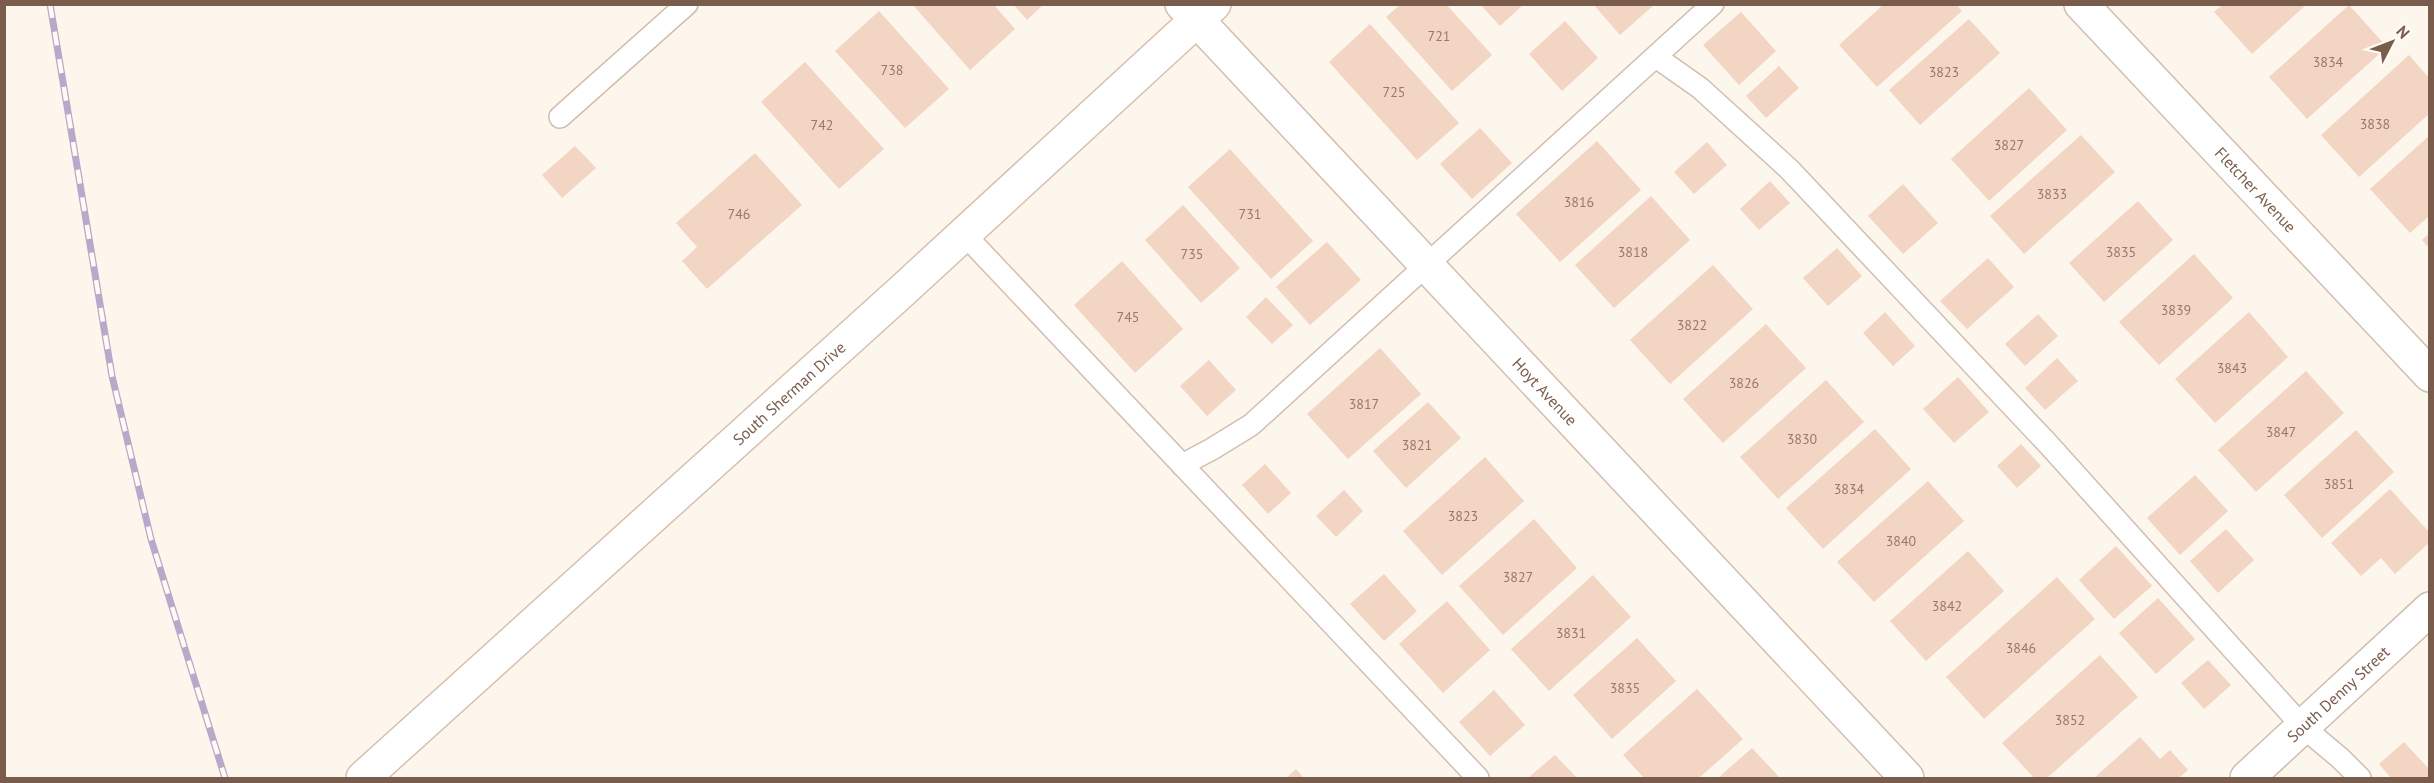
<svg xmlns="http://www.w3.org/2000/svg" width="2434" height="783" viewBox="0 0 2434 783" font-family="'PT Sans',sans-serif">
<rect width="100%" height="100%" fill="#fdf6ec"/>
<g fill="#f3d5c3">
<path d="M912 4H993L1015 29 970 70Z"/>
<path d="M1013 4H1044L1027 20Z"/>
<path d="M1401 4H1446L1492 55 1452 91 1386 17Z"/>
<path d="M1480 4H1524L1500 26Z"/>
<path d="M1593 4H1655L1620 35Z"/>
<path d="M1884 4H1956L1962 11 1877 87 1839 45Z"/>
<path d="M2223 4H2307L2252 54 2214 12Z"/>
<path d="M2349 5 2387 47 2307 119 2269 77Z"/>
<path d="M879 11 949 89 905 128 835 51Z"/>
<path d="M1741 12 1776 51 1739 85 1703 45Z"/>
<path d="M1969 19 2000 53 1920 125 1889 90Z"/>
<path d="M1565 21 1598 58 1562 91 1529 54Z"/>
<path d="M1370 24 1459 123 1417 160 1329 62Z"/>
<path d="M2409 55 2430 79V113L2359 177 2321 135Z"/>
<path d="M805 62 884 149 839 189 761 102Z"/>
<path d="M1779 66 1799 88 1766 118 1746 96Z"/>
<path d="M2029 88 2067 130 1989 201 1951 159Z"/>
<path d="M1480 128 1512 163 1472 199 1440 164Z"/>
<path d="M2081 135 2115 172 2024 254 1990 216Z"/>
<path d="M2430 135V215L2410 233 2370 189Z"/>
<path d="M1597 141 1641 190 1560 262 1516 214Z"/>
<path d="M1707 142 1727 165 1694 194 1674 172Z"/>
<path d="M575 146 596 168 562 198 542 175Z"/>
<path d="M1230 149 1313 241 1271 279 1188 187Z"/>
<path d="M755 153 802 205 707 289 682 261 697 247 676 223Z"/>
<path d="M1770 181 1790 203 1759 230 1740 209Z"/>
<path d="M1903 184 1938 223 1903 254 1868 216Z"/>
<path d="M1651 196 1690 240 1614 308 1575 265Z"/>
<path d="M2138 201 2173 240 2104 302 2069 263Z"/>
<path d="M1183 205 1240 268 1201 303 1145 240Z"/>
<path d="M2430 233V249L2422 240Z"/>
<path d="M1327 242 1361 280 1310 325 1276 287Z"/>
<path d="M1837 248 1862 276 1828 306 1803 278Z"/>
<path d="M2194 254 2233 298 2159 365 2119 322Z"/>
<path d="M1988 258 2014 287 1967 329 1940 301Z"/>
<path d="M1122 261 1183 329 1135 373 1074 305Z"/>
<path d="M1713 265 1753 309 1670 384 1630 340Z"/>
<path d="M1266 297 1293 325 1272 344 1246 317Z"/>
<path d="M1885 312 1915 346 1893 366 1863 333Z"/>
<path d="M2249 312 2288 357 2215 423 2175 379Z"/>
<path d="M2038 314 2058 336 2025 366 2005 344Z"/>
<path d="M1766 324 1806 368 1723 443 1683 399Z"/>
<path d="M1380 348 1421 394 1348 459 1307 414Z"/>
<path d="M2057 358 2078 381 2045 410 2025 388Z"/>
<path d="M1209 360 1236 390 1207 416 1180 386Z"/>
<path d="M2306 371 2344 413 2256 492 2218 450Z"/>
<path d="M1958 377 1989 412 1954 443 1923 409Z"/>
<path d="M1826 380 1864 422 1778 499 1740 457Z"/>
<path d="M1428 402 1461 438 1406 488 1373 451Z"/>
<path d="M1875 429 1911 469 1823 549 1786 508Z"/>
<path d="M2356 430 2394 472 2322 538 2284 495Z"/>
<path d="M2021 444 2041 466 2017 488 1997 466Z"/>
<path d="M1485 457 1524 501 1442 575 1403 531Z"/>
<path d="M1265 464 1291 493 1268 514 1242 485Z"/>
<path d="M2195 475 2228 511 2180 555 2147 518Z"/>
<path d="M1928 481 1964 521 1874 602 1837 562Z"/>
<path d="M2390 489 2430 533V542L2395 574 2381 558 2361 576 2331 543Z"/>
<path d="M1344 490 1363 511 1336 537 1316 516Z"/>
<path d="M1534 519 1577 568 1503 635 1459 586Z"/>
<path d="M2226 529 2254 560 2218 593 2190 561Z"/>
<path d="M2116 546 2152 586 2114 619 2079 580Z"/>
<path d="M1968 551 2004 591 1926 661 1890 621Z"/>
<path d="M1384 574 1417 611 1384 641 1350 604Z"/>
<path d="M1593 575 1631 617 1549 691 1511 649Z"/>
<path d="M2057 577 2095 619 1984 719 1946 677Z"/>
<path d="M2158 598 2195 639 2156 674 2119 633Z"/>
<path d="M1447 601 1490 650 1443 693 1399 644Z"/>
<path d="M1637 638 1676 681 1612 739 1573 695Z"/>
<path d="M2100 655 2138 697 2047 778H2034L2002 743Z"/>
<path d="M2208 660 2231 685 2204 709 2181 683Z"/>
<path d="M1697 689 1743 739 1699 778H1644L1623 755Z"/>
<path d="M1494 690 1525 725 1490 756 1459 722Z"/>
<path d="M2140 737 2160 759 2170 750 2188 770 2179 778H2094Z"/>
<path d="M2404 742 2430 770V778H2391L2379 764Z"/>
<path d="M1752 748 1780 778H1718Z"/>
<path d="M1555 755 1577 778H1528Z"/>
<path d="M1296 769 1304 778H1286Z"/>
</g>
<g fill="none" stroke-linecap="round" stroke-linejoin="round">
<g stroke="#d1beb0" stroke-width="24">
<g id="service">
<path d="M1656 57 1700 88 1789 169 2049 445 2303 727 2340 758 2360 778"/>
<path d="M560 117 687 4"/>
<path d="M964 234 1478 778"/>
<path d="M1182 465 1212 449 1251 425 1713 4"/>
</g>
</g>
<g stroke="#d1beb0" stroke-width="36">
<g id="minor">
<path id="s1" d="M1182 4 1907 778"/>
<path id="s2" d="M2081 4 2430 375"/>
<path id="s3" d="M2247 778 2430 609"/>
</g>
</g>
<g stroke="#d6c0b0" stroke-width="36">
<g id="secondary">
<path id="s4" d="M363 778 902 291 1214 4"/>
</g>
</g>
<use href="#service" stroke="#fff" stroke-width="21"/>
<use href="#minor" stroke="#fff" stroke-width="33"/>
<use href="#secondary" stroke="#fff" stroke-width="33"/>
<g stroke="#b9a8c9" stroke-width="7">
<path id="rail" d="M50 4 112 376 151 539 225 778"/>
</g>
<use href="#rail" stroke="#fffaf3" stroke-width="4.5" stroke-dasharray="14" stroke-linecap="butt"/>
</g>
<g text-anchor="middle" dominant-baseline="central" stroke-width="4.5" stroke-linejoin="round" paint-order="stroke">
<g font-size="14" fill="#987a6a">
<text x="1439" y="36">721</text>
<text x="2328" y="62">3834</text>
<text x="892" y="70">738</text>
<text x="1944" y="72">3823</text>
<text x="1394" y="92">725</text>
<text x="2375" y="124">3838</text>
<text x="822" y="125">742</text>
<text x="2009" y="145">3827</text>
<text x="2052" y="194">3833</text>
<text x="1579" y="202">3816</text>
<text x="739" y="214">746</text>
<text x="1250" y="214">731</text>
<text x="1633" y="252">3818</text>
<text x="2121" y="252">3835</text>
<text x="1192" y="254">735</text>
<text x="2176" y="310">3839</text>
<text x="1128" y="317">745</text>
<text x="1692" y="325">3822</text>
<text x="2232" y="368">3843</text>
<text x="1744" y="383">3826</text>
<text x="1364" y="404">3817</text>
<text x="2281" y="432">3847</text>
<text x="1802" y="439">3830</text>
<text x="1417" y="445">3821</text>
<text x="2339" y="484">3851</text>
<text x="1849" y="489">3834</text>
<text x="1463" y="516">3823</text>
<text x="1901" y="541">3840</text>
<text x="1518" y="577">3827</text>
<text x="1947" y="606">3842</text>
<text x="1571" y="633">3831</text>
<text x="2021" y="648">3846</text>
<text x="1625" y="688">3835</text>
<text x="2070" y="720">3852</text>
</g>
<g font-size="16" fill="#7a5c4d" stroke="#fffaf3">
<text stroke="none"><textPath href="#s2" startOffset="255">Fletcher Avenue</textPath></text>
<text stroke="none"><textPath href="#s1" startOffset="531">Hoyt Avenue</textPath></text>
<text stroke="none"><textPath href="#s4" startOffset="574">South Sherman Drive</textPath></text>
<text stroke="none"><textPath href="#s3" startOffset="124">South Denny Street</textPath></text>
</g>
</g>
<rect width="2434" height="783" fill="none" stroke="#7a5c4d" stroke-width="12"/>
<g transform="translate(2392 42) rotate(48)" stroke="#fffaf3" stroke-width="4.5" paint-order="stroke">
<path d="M0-4.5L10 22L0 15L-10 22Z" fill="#7a5c4d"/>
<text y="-9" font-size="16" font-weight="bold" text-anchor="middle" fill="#7a5c4d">N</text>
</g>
</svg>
